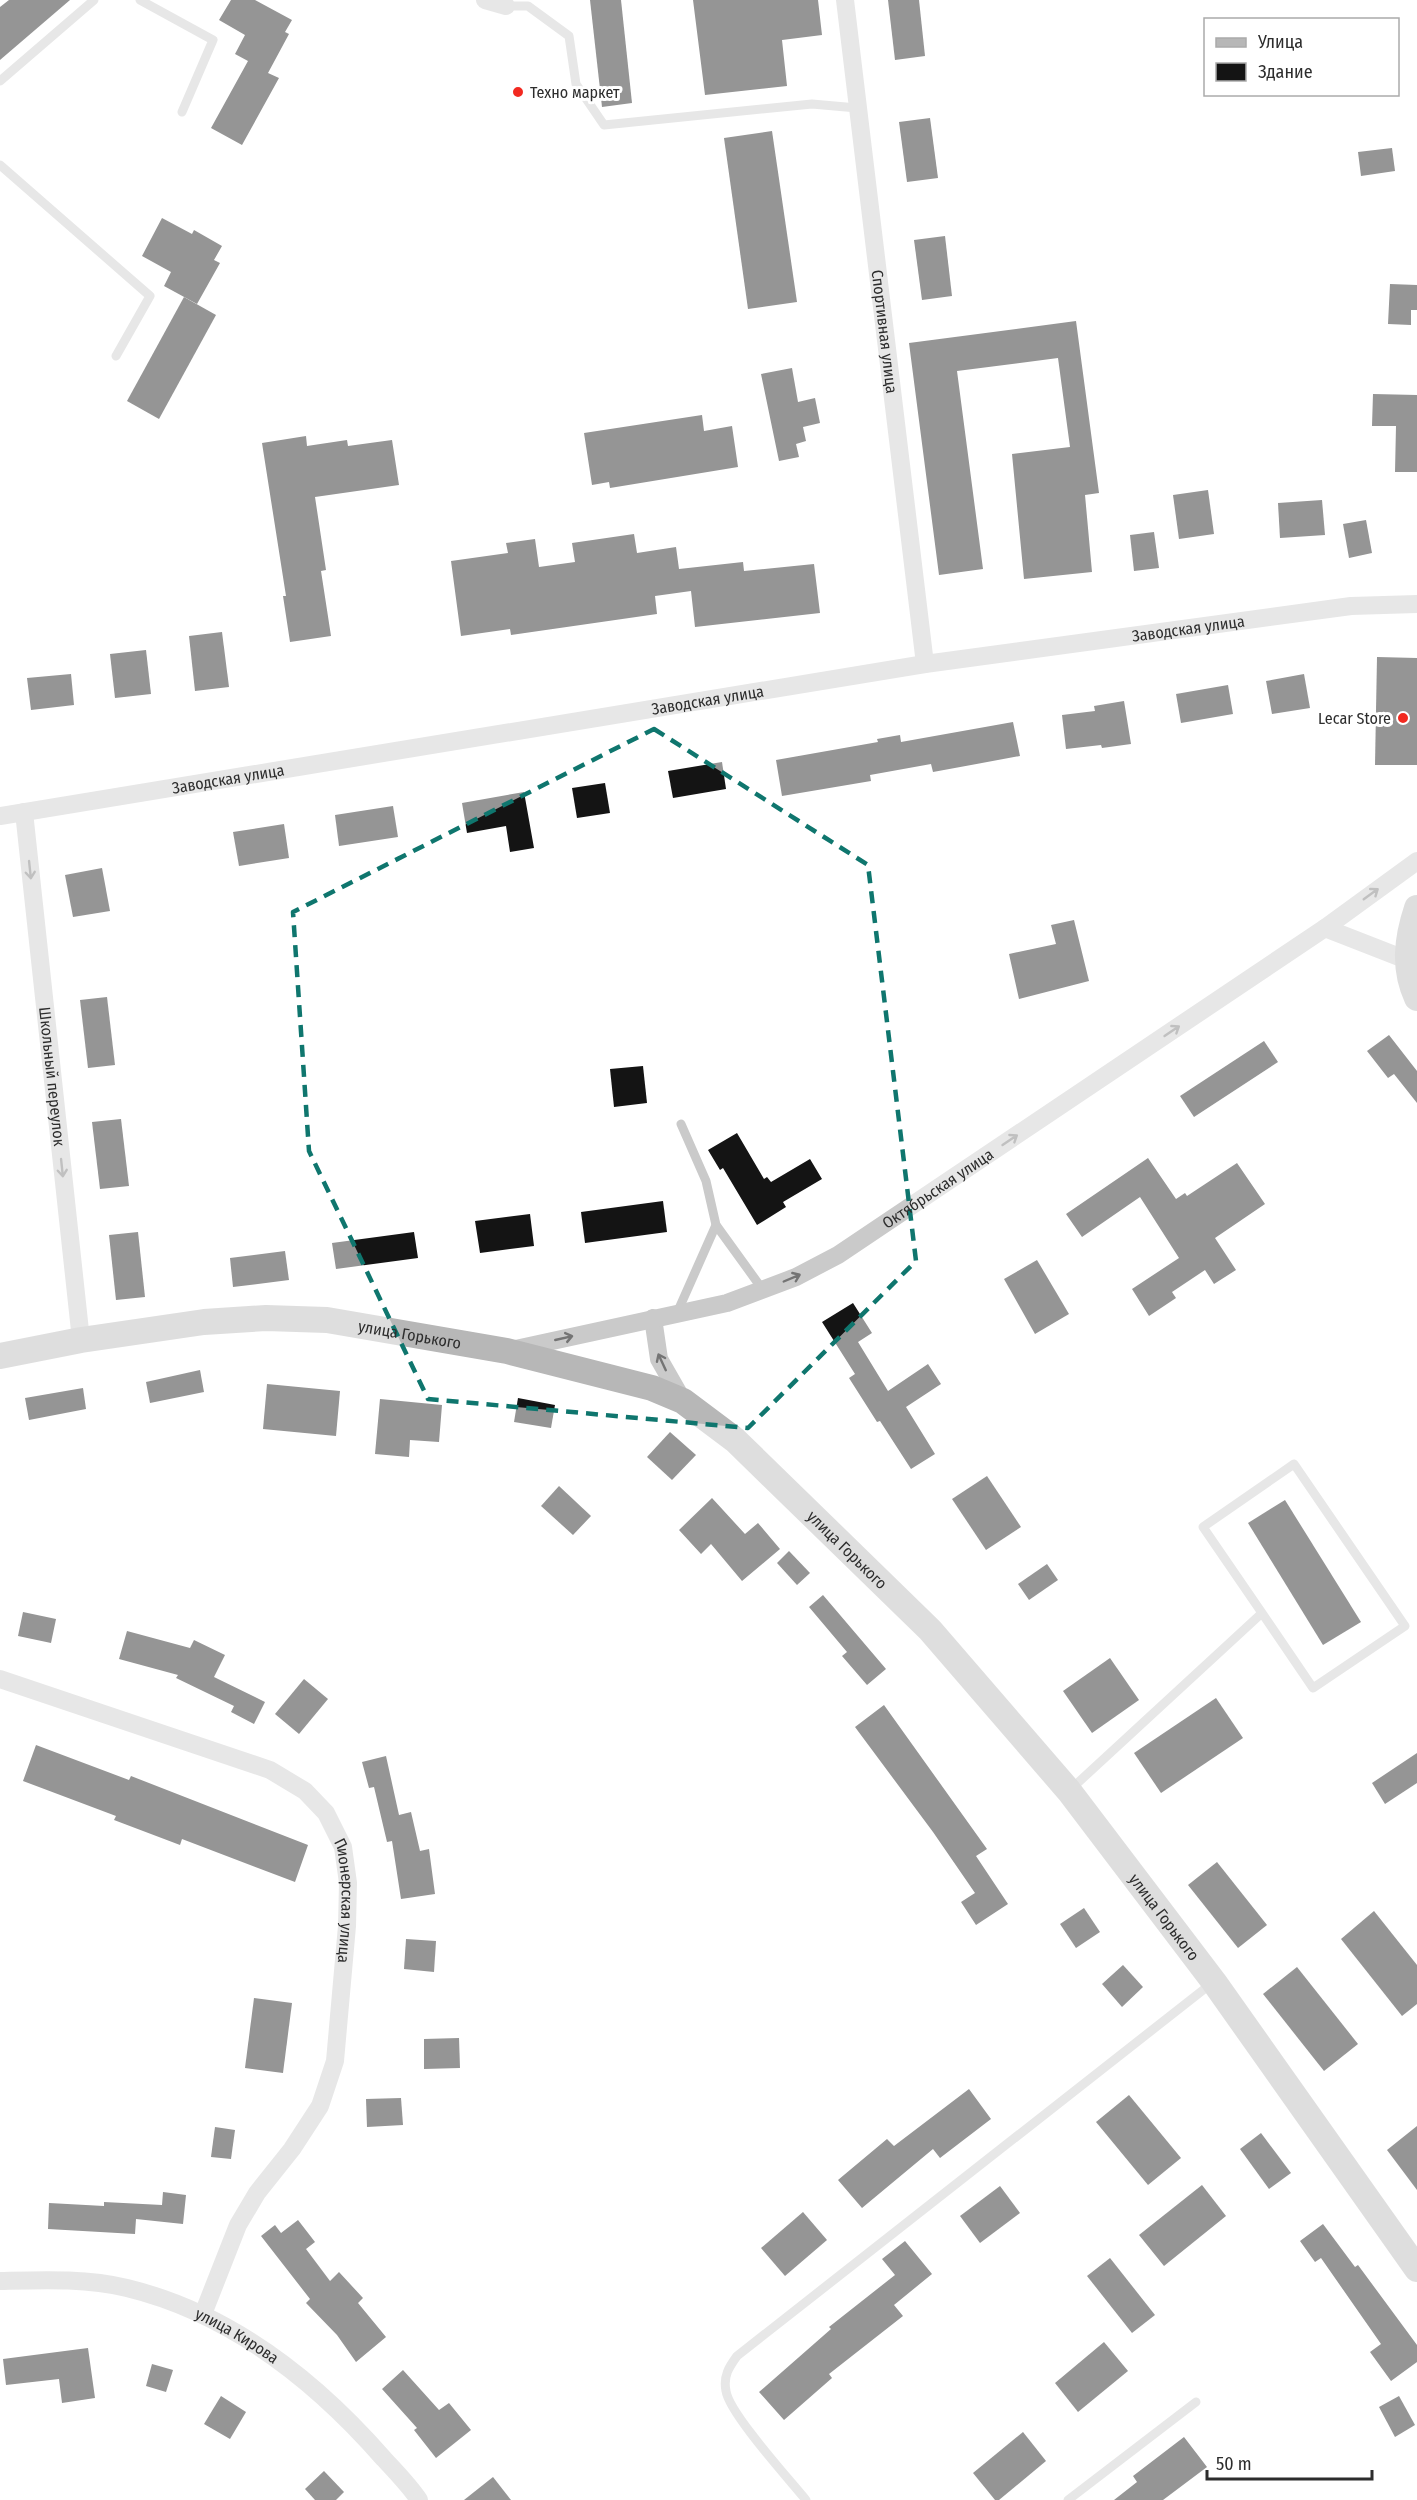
<svg xmlns="http://www.w3.org/2000/svg" width="1417" height="2500" viewBox="0 0 1417 2500" font-family="'Fira Sans Condensed',sans-serif">
<rect width="100%" height="100%" fill="#fff"/>
<g fill="#141414">
<path d="M9 0H70L0 60V7Z"/>
<path d="M231 0H255L292 20 285 32 289 34 268 73 279 78 242 145 211 128 248 61 235 54 245 35 219 20Z"/>
<path d="M590 0H621L632 103 602 107Z"/>
<path d="M693 0H818L822 35 782 40 787 86 705 95Z"/>
<path d="M888 0H919L925 56 895 60Z"/>
<path d="M930 118 938 178 907 182 899 122Z"/>
<path d="M772 131 797 302 748 309 724 138Z"/>
<path d="M1392 148 1395 171 1361 176 1358 152Z"/>
<path d="M162 218 192 234 194 230 222 246 214 260 220 263 197 304 164 286 171 272 142 256Z"/>
<path d="M945 236 952 296 922 300 914 240Z"/>
<path d="M1390 284 1417 285V310H1411V325L1388 324Z"/>
<path d="M184 297 216 315 159 419 127 401Z"/>
<path d="M1076 321 1099 493 1085 495 1092 572 1024 579 1012 454 1070 447 1058 358 957 371 983 569 939 575 909 343Z"/>
<path d="M792 368 798 402 815 398 820 423 803 427 806 441 796 444 799 457 779 461 761 374Z"/>
<path d="M1373 394 1417 395V472H1395L1396 426H1372Z"/>
<path d="M702 415 704 431 732 426 738 467 610 488 609 482 592 485 584 433Z"/>
<path d="M306 436 307 446 347 440 348 446 392 440 399 485 315 497 326 570 321 571 331 636 290 642 283 596H286L262 443Z"/>
<path d="M1208 490 1214 534 1179 539 1173 495Z"/>
<path d="M1322 500 1325 535 1280 538 1278 503Z"/>
<path d="M1366 520 1372 553 1349 558 1343 524Z"/>
<path d="M1154 532 1159 568 1134 571 1130 535Z"/>
<path d="M634 534 637 553 676 547 679 569 743 562 744 571 814 564 820 613 695 627 691 591 655 596 657 614 511 635 510 629 461 636 451 561 508 553 506 543 535 539 539 567 575 562 572 543Z"/>
<path d="M222 632 229 687 195 691 189 636Z"/>
<path d="M146 650 151 694 115 698 110 654Z"/>
<path d="M1377 657 1417 658V765H1375Z"/>
<path d="M71 674 74 705 31 710 27 678Z"/>
<path d="M1304 674 1310 708 1272 714 1266 681Z"/>
<path d="M1228 685 1233 714 1181 723 1176 694Z"/>
<path d="M1124 701 1131 744 1102 748 1101 745 1066 749 1062 715 1095 711 1094 706Z"/>
<path d="M1013 722 1020 756 933 772 931 764 870 775 871 781 782 796 776 760 878 742 877 739 900 735 901 742Z"/>
<path d="M722 762 726 789 673 798 668 771Z"/>
<path d="M605 783 610 813 577 818 572 788Z"/>
<path d="M524 792 534 848 510 852 506 826 467 833 462 803Z"/>
<path d="M393 806 398 837 339 846 335 815Z"/>
<path d="M284 824 289 858 239 866 233 832Z"/>
<path d="M102 868 110 911 73 917 65 875Z"/>
<path d="M1074 920 1089 981 1019 999 1009 954 1056 944 1051 925Z"/>
<path d="M107 997 115 1065 88 1068 80 1000Z"/>
<path d="M1389 1035 1417 1071V1103L1394 1074 1388 1078 1367 1051Z"/>
<path d="M1264 1041 1278 1062 1194 1117 1180 1096Z"/>
<path d="M643 1066 647 1103 614 1107 610 1069Z"/>
<path d="M121 1119 129 1186 100 1189 92 1122Z"/>
<path d="M737 1133 764 1179 767 1177 771 1182 810 1159 822 1179 783 1202 786 1207 757 1225 723 1168 720 1170 708 1150Z"/>
<path d="M1148 1158 1176 1199 1185 1193 1187 1196 1237 1163 1265 1204 1215 1238 1236 1270 1214 1284 1205 1270 1172 1292 1176 1298 1149 1316 1132 1289 1179 1258 1140 1197 1082 1237 1066 1214Z"/>
<path d="M663 1201 667 1232 585 1243 581 1212Z"/>
<path d="M530 1214 534 1246 480 1253 475 1221Z"/>
<path d="M138 1232 145 1297 116 1300 109 1235Z"/>
<path d="M414 1232 418 1258 336 1269 332 1243Z"/>
<path d="M285 1251 289 1280 233 1287 230 1258Z"/>
<path d="M1037 1260 1069 1314 1035 1334 1004 1279Z"/>
<path d="M853 1303 872 1333 858 1342 888 1391 928 1364 941 1384 906 1407 935 1454 911 1469 880 1421 877 1422 849 1378 855 1374 822 1322Z"/>
<path d="M200 1370 204 1392 150 1403 146 1382Z"/>
<path d="M267 1384 340 1391 336 1436 263 1429Z"/>
<path d="M83 1388 86 1409 29 1420 25 1398Z"/>
<path d="M518 1398 555 1405 551 1428 514 1422Z"/>
<path d="M380 1399 442 1405 439 1442 410 1440 409 1457 375 1454Z"/>
<path d="M670 1432 696 1455 672 1480 647 1457Z"/>
<path d="M987 1476 1021 1527 986 1550 952 1499Z"/>
<path d="M559 1486 591 1516 573 1535 541 1506Z"/>
<path d="M712 1498 745 1534 758 1523 780 1549 742 1581 711 1544 701 1554 679 1530Z"/>
<path d="M1285 1500 1361 1622 1323 1645 1248 1523Z"/>
<path d="M789 1551 810 1573 797 1585 777 1563Z"/>
<path d="M1047 1564 1058 1580 1029 1600 1018 1584Z"/>
<path d="M823 1595 886 1669 867 1685 842 1656 847 1652 809 1607Z"/>
<path d="M23 1612 56 1619 51 1643 18 1636Z"/>
<path d="M127 1631 190 1648 194 1640 225 1655 214 1677 265 1702 254 1724 231 1712 234 1706 176 1678 178 1675 119 1659Z"/>
<path d="M1110 1658 1139 1700 1092 1733 1063 1691Z"/>
<path d="M304 1679 328 1699 299 1734 275 1714Z"/>
<path d="M1216 1698 1243 1738 1161 1793 1134 1753Z"/>
<path d="M884 1705 987 1849 976 1856 1008 1904 976 1925 961 1902 975 1893 933 1832 855 1727Z"/>
<path d="M36 1745 129 1780 131 1776 308 1845 295 1882 182 1839 180 1845 114 1820 116 1816 23 1781Z"/>
<path d="M1417 1753V1783L1385 1804 1372 1783Z"/>
<path d="M386 1756 399 1815 411 1812 420 1851 429 1849 435 1894 401 1899 392 1841 387 1842 374 1787 369 1788 362 1762Z"/>
<path d="M1217 1862 1267 1925 1238 1948 1188 1885Z"/>
<path d="M1084 1908 1100 1932 1076 1948 1060 1924Z"/>
<path d="M1374 1911 1417 1965V2004L1402 2016 1341 1939Z"/>
<path d="M406 1939 436 1941 434 1972 404 1969Z"/>
<path d="M1123 1965 1143 1987 1122 2007 1102 1984Z"/>
<path d="M1297 1967 1358 2044 1324 2071 1263 1994Z"/>
<path d="M254 1998 292 2003 283 2073 245 2068Z"/>
<path d="M459 2038 460 2068 424 2069V2039Z"/>
<path d="M969 2089 991 2119 940 2158 933 2149 862 2208 838 2180 887 2139 894 2146Z"/>
<path d="M1129 2095 1181 2158 1148 2185 1096 2122Z"/>
<path d="M401 2098 403 2125 367 2127 366 2099Z"/>
<path d="M1417 2126V2190L1387 2150Z"/>
<path d="M215 2127 235 2130 231 2159 211 2157Z"/>
<path d="M1261 2133 1291 2173 1269 2189 1240 2149Z"/>
<path d="M1202 2185 1226 2216 1164 2266 1139 2235Z"/>
<path d="M1000 2186 1020 2213 980 2243 960 2216Z"/>
<path d="M163 2192 186 2195 183 2224 136 2219 135 2234 48 2229 49 2203 104 2206V2202L162 2205Z"/>
<path d="M803 2212 827 2240 785 2276 761 2248Z"/>
<path d="M298 2220 315 2242 306 2249 330 2281 339 2272 363 2298 358 2303 386 2337 356 2362 337 2335 306 2303 310 2299 261 2236 275 2225 281 2233Z"/>
<path d="M1323 2224 1355 2267 1358 2265 1417 2345V2362L1391 2381 1370 2352 1381 2344 1321 2258 1315 2262 1300 2241Z"/>
<path d="M905 2241 932 2274 894 2305 903 2316 829 2374 832 2378 784 2420 759 2392 831 2329 829 2327 895 2275 882 2259Z"/>
<path d="M1110 2258 1155 2315 1132 2333 1087 2276Z"/>
<path d="M1104 2342 1128 2371 1078 2412 1055 2383Z"/>
<path d="M88 2348 95 2398 62 2403 59 2379 6 2385 3 2359Z"/>
<path d="M152 2364 173 2370 166 2392 146 2386Z"/>
<path d="M403 2370 439 2410 449 2403 471 2430 436 2458 414 2430 417 2428 382 2389Z"/>
<path d="M221 2396 246 2412 230 2439 204 2424Z"/>
<path d="M1399 2396 1415 2425 1395 2437 1379 2407Z"/>
<path d="M1023 2432 1046 2461 999 2500H995L973 2473Z"/>
<path d="M1184 2437 1207 2467 1163 2500H1114L1137 2482 1133 2476Z"/>
<path d="M324 2471 344 2492 336 2500H315L305 2489Z"/>
<path d="M493 2477 511 2500H464Z"/>
</g>
<g fill="none" stroke-linecap="round" stroke-linejoin="round">
<g stroke="#cacaca" stroke-width="9">
<path d="M140 0 213 40 182 112"/>
<path d="M506 6H528L569 36 576 84 604 125 812 104 857 108"/>
<path d="M0 81 94 0"/>
<path d="M0 165 150 296 116 356"/>
<path d="M681 1124 706 1181 716 1225 763 1290"/>
<path d="M677 1313 716 1225"/>
<path d="M1070 1790 1262 1613 1313 1688 1405 1626 1294 1464 1203 1527 1262 1613"/>
<path d="M806 2500C789 2479 729 2413 726 2391 723 2376 729 2367 737 2356L1212 1983"/>
<path d="M1068 2500 1196 2402"/>
</g>
<g stroke="#cacaca" stroke-width="18">
<path d="M485 0 506 6"/>
<path id="s1" d="M845 0 925 664"/>
<path id="s2" d="M24 812 81 1340"/>
<path id="s3" d="M0 816 925 664 1351 606 1417 604"/>
<path d="M1325 928 1407 960"/>
<path d="M653 1318 659 1359 683 1401"/>
<path id="s4" d="M511 1350 727 1303 796 1277 838 1255 1325 928 1417 861"/>
<path id="s5" d="M0 1679 270 1770 305 1791 326 1813 343 1847 348 1883 347 1926 335 2061 320 2106 292 2149 257 2193 238 2225 203 2314"/>
<path id="s6" d="M0 2281C42 2280 86 2278 127 2288 230 2313 315 2380 384 2459 396 2472 409 2485 419 2500"/>
</g>
<g stroke="#b7b7b7" stroke-width="26">
<path d="M1417 908C1407 938 1403 968 1417 998"/>
<path id="s7" d="M0 1356 81 1340 204 1322 266 1318 327 1320 507 1351 652 1388 683 1401 735 1440 930 1630 1069 1791 1214 1982 1417 2269"/>
</g>
</g>
<defs><path id="oneway-shaft" d="M-6 0H5M1.5-3L5.5 0L1.5 3" fill="none" stroke-width="1.6" stroke-linecap="round" stroke-linejoin="round" transform="scale(1.5)"/></defs>
<g stroke="#747474">
<use href="#oneway-shaft" transform="translate(30 870) rotate(84)"/>
<use href="#oneway-shaft" transform="translate(1371 894) rotate(-36)"/>
<use href="#oneway-shaft" transform="translate(1172 1031) rotate(-34)"/>
<use href="#oneway-shaft" transform="translate(1010 1140) rotate(-34)"/>
<use href="#oneway-shaft" transform="translate(62 1168) rotate(84)"/>
<use href="#oneway-shaft" transform="translate(792 1278) rotate(-23)"/>
<use href="#oneway-shaft" transform="translate(564 1338) rotate(-13)"/>
<use href="#oneway-shaft" transform="translate(662 1362) rotate(-115)"/>
</g>
<path d="M0 0H1417V2500H0ZM654 729 868 865 916 1261 748 1428 428 1399 309 1151 293 912Z" fill="#fff" fill-opacity=".55" fill-rule="evenodd"/>
<path fill="none" stroke="#0f766e" stroke-width="4.5" stroke-dasharray="12 8" stroke-linejoin="round" d="M654 729 868 865 916 1261 748 1428 428 1399 309 1151 293 912Z"/>
<g fill="#f22920" stroke="#fff" stroke-width="2">
<circle cx="518" cy="92" r="6"/>
<circle cx="1403" cy="718" r="6"/>
</g>
<g text-anchor="middle" dominant-baseline="central" stroke-width="6" stroke-linejoin="round" paint-order="stroke">
<g font-size="16" fill="#2d2d2d" stroke="#fff" text-anchor="start">
<text x="530" y="92">Техно маркет</text>
<text x="1391" y="718" text-anchor="end">Lecar Store</text>
</g>
<g font-size="16" fill="#2d2d2d" stroke="#fff">
<text stroke="none"><textPath href="#s1" startOffset="334">Спортивная улица</textPath></text>
<text stroke="none"><textPath href="#s3" startOffset="1203">Заводская улица</textPath></text>
<text stroke="none"><textPath href="#s3" startOffset="717">Заводская улица</textPath></text>
<text stroke="none"><textPath href="#s3" startOffset="231">Заводская улица</textPath></text>
<text stroke="none"><textPath href="#s2" startOffset="266">Школьный переулок</textPath></text>
<text stroke="none"><textPath href="#s4" startOffset="462">Октябрьская улица</textPath></text>
<text stroke="none"><textPath href="#s7" startOffset="414">улица Горького</textPath></text>
<text stroke="none"><textPath href="#s7" startOffset="918">улица Горького</textPath></text>
<text stroke="none"><textPath href="#s5" startOffset="448">Пионерская улица</textPath></text>
<text stroke="none"><textPath href="#s7" startOffset="1404">улица Горького</textPath></text>
<text stroke="none"><textPath href="#s6" startOffset="248">улица Кирова</textPath></text>
</g>
</g>
<rect x="1204" y="18" width="195" height="78" fill="#ffffff" stroke="#ababab" stroke-width="1.5"/>
<rect x="1216" y="38" width="30" height="9" fill="#b7b7b7" stroke="#ababab" stroke-width="1.5"/>
<text x="1258" y="48" font-size="18" fill="#2d2d2d">Улица</text>
<rect x="1216" y="63" width="30" height="18" fill="#141414" stroke="#ababab" stroke-width="1.5"/>
<text x="1258" y="78" font-size="18" fill="#2d2d2d">Здание</text>
<path d="M1207 2470v9h165v-9" fill="none" stroke="#2d2d2d" stroke-width="3"/>
<text x="1216" y="2470" font-size="18" fill="#2d2d2d" stroke="#ffffff" stroke-width="4.5" paint-order="stroke">50 m</text>
</svg>
